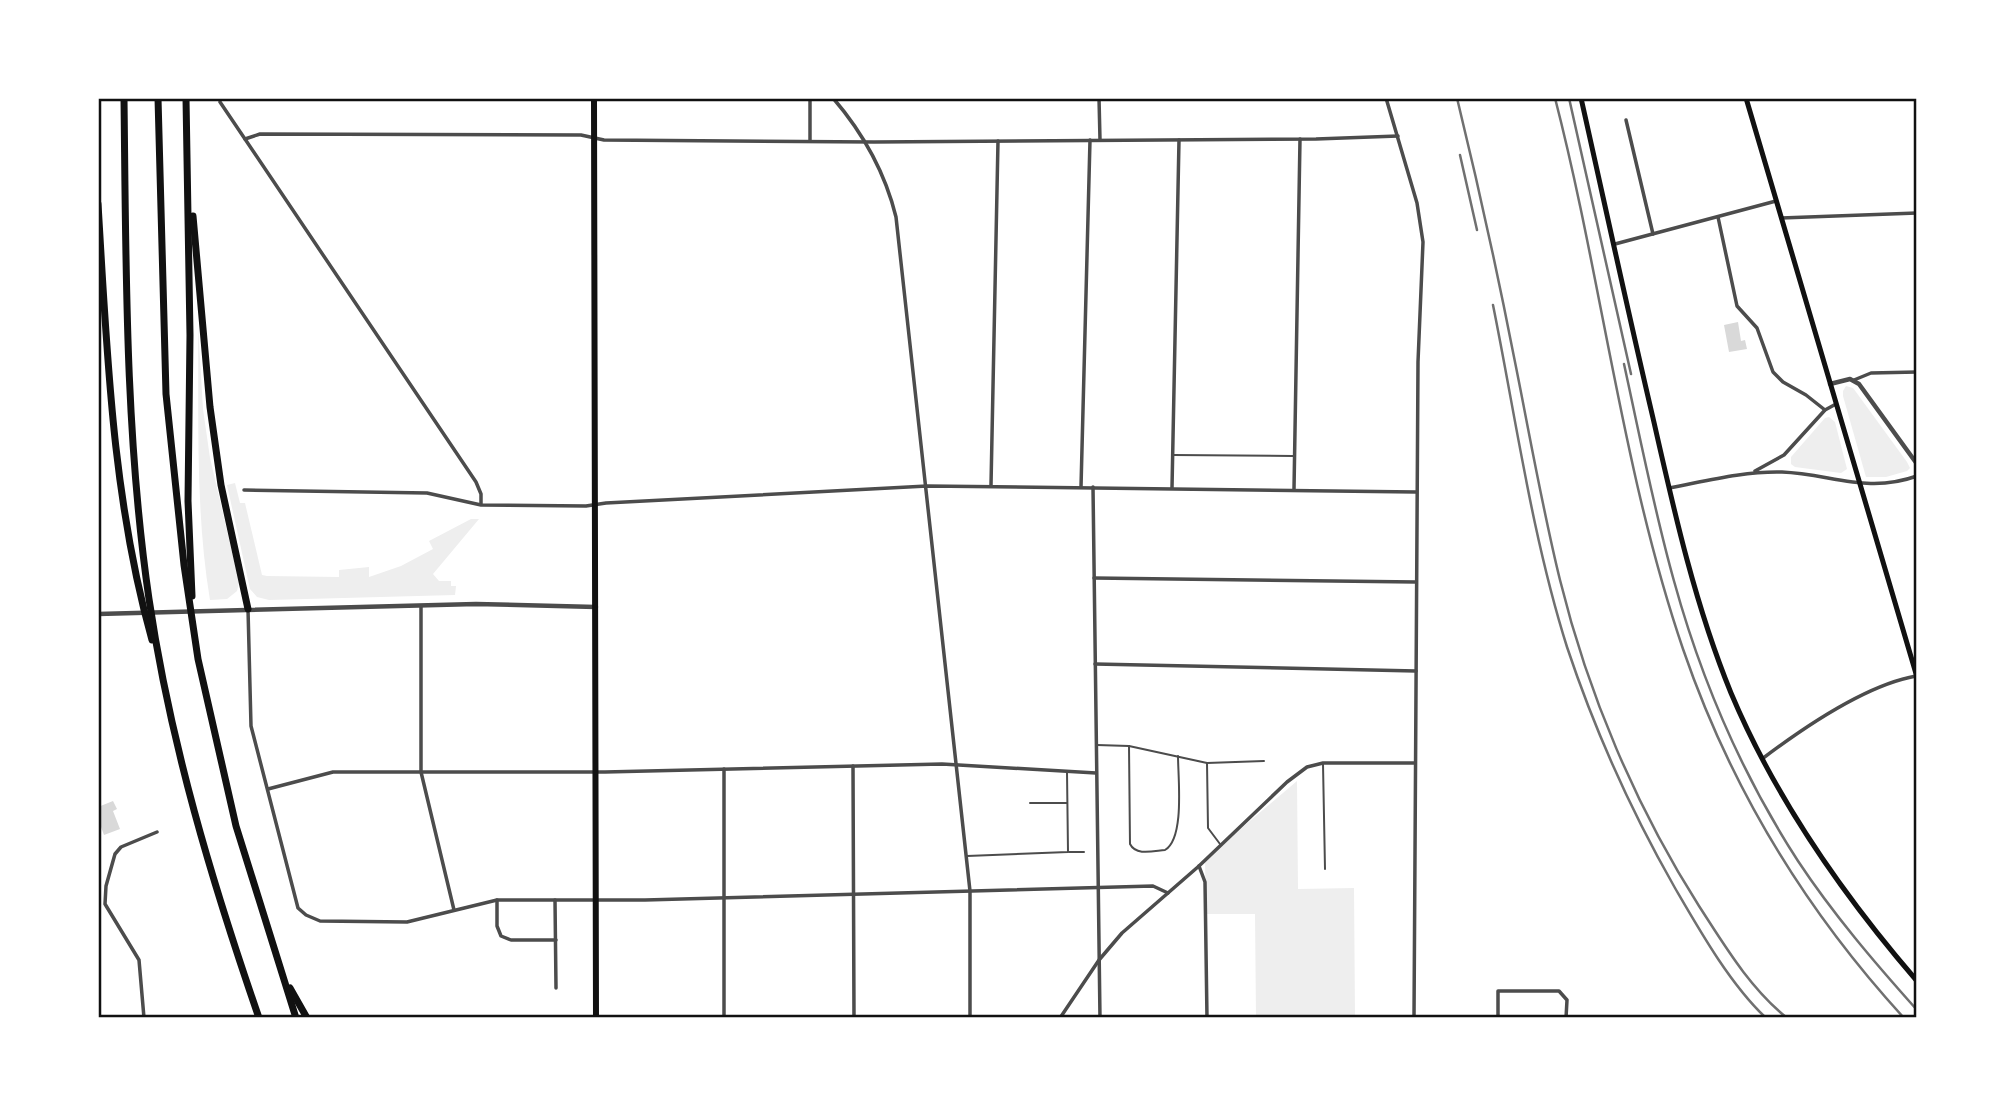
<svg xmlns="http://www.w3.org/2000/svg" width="2015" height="1116" viewBox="0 0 2015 1116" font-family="Inter,sans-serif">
<rect width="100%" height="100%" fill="#fff"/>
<g fill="#eee">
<path d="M198 326 203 409 210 458 239 582 237 591 227 599 210 600C195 510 199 417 198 326Z"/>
<path d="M1846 386 1853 388 1856 392 1907 462 1910 468 1907 471 1886 477H1866L1843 396V391Z"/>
<path d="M1829 417 1835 422 1847 469 1841 473 1795 467 1791 464V457L1825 418Z"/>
<path d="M235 483 240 503H245L262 575 267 576 339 577V570L369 567V577L401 566 433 549 429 541 471 519H479L433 574 439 581H451V586H456L455 595 269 600 257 597 250 589 227 485Z"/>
<path d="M1297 781 1298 889 1354 888 1355 1018H1256L1255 914H1206L1205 859Z"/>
</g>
<g fill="#d9d9d9">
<path d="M1738 322 1741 341 1745 340 1747 349 1729 352 1724 325Z"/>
<path d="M113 801 117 809 113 811 120 829 104 835 98 819V807Z"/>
</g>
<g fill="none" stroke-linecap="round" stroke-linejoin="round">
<g stroke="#4c4c4c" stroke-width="2">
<path d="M1173 455 1293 456"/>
<path d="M1097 745 1129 746 1207 763 1264 761"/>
<path d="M1129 746 1130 844C1136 856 1153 851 1165 850 1185 838 1178 778 1178 756"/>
<path d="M1207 763 1208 828 1220 844"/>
<path d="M1323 764 1325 869"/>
<path d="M1030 803H1067"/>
<path d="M1069 852H1084"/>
<path d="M967 856 1068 852 1067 772"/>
</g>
<g stroke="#4c4c4c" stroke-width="3.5">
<path d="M833 98C863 133 885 172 896 217L970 891V1018"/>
<path d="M1099 98 1100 140"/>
<path d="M1386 98 1417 203 1423 242 1418 362 1414 1018"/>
<path d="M220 102 476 482 481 494V504"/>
<path d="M1626 120 1653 234"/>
<path d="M245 139 260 134 581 135 604 140 874 142 1316 139 1398 136"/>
<path d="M810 141V98"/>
<path d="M1718 217 1737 306 1757 328 1773 372 1783 382 1806 395 1825 410"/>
<path d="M1781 218 1917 213"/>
<path d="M1615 244 1776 201"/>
<path d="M1854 380 1871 373 1917 372"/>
<path d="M1755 471 1784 455 1825 410 1836 404"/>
<path d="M991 485 998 141"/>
<path d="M1081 487 1090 140"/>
<path d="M1093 487 1100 1018"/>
<path d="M1172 488 1179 140"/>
<path d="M1669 488C1706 481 1744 471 1782 472 1831 474 1867 494 1917 476"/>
<path d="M1294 489 1300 139"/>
<path d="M244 490 427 493 481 505 586 506 606 503 927 486 1416 492"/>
<path d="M1094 578 1416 582"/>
<path d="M421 606V772L454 910"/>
<path d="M248 609 251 726 298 908 306 915 320 921 407 922 497 900H645L1153 886 1168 893"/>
<path d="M1095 664 1416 671"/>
<path d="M1762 759C1803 728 1866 685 1916 676"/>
<path d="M853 766 854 1018"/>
<path d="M268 789 333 772H605L942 764 1096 773"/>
<path d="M1199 866 1205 882 1207 1018"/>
<path d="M497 900V926L501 936 511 940H556"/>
<path d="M555 900 556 988"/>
<path d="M144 1018 139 960 105 904 106 886 115 854 121 847 157 832"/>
<path d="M724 1018V769"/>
<path d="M1060 1018 1099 960 1122 933 1199 866 1287 782 1307 767 1323 763H1415"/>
<path d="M1498 1018V991H1559L1567 1000 1566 1018"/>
</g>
<g stroke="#4c4c4c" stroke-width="4.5">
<path d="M1830 384 1850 379 1859 384 1917 464"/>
<path d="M98 614 476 604 596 607"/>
</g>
<g stroke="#111" stroke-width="5">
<path d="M1581 98C1605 205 1628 312 1653 418 1674 511 1695 605 1731 693 1776 800 1842 894 1917 981"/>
<path d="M1746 98 1917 677"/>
</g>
<path stroke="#111" stroke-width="6" d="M594 98 596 1018"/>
<g stroke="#111" stroke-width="7">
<path d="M124 98C126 264 125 435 149 599 170 742 212 882 259 1018"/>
<path d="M158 98 166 394 184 565 198 659 236 826 296 1018"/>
<path d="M186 98 190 335 188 501 192 596"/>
<path d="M98 204C107 350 112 498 152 640"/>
<path d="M193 216 210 407 221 485 248 609"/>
<path d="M290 988 307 1018"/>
</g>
<g stroke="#707070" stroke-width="2.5">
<path d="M1457 98C1478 184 1497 270 1514 357 1529 431 1542 507 1560 580 1588 694 1636 807 1699 906 1725 946 1749 987 1787 1018"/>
<path d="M1555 98C1602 280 1622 470 1683 649 1730 786 1806 911 1904 1018"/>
<path d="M1569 98 1631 374"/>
<path d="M1460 155 1477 230"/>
<path d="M1493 305C1516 419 1532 536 1567 647 1595 731 1631 811 1675 888 1700 931 1730 984 1766 1018"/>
<path d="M1624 364C1640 437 1654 510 1674 581 1701 679 1743 776 1798 861 1833 914 1875 963 1917 1010"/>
</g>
</g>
<rect width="2015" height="1116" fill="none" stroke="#ffffff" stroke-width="200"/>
<rect x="100" y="100" width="1815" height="916" fill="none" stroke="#111" stroke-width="2.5"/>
</svg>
